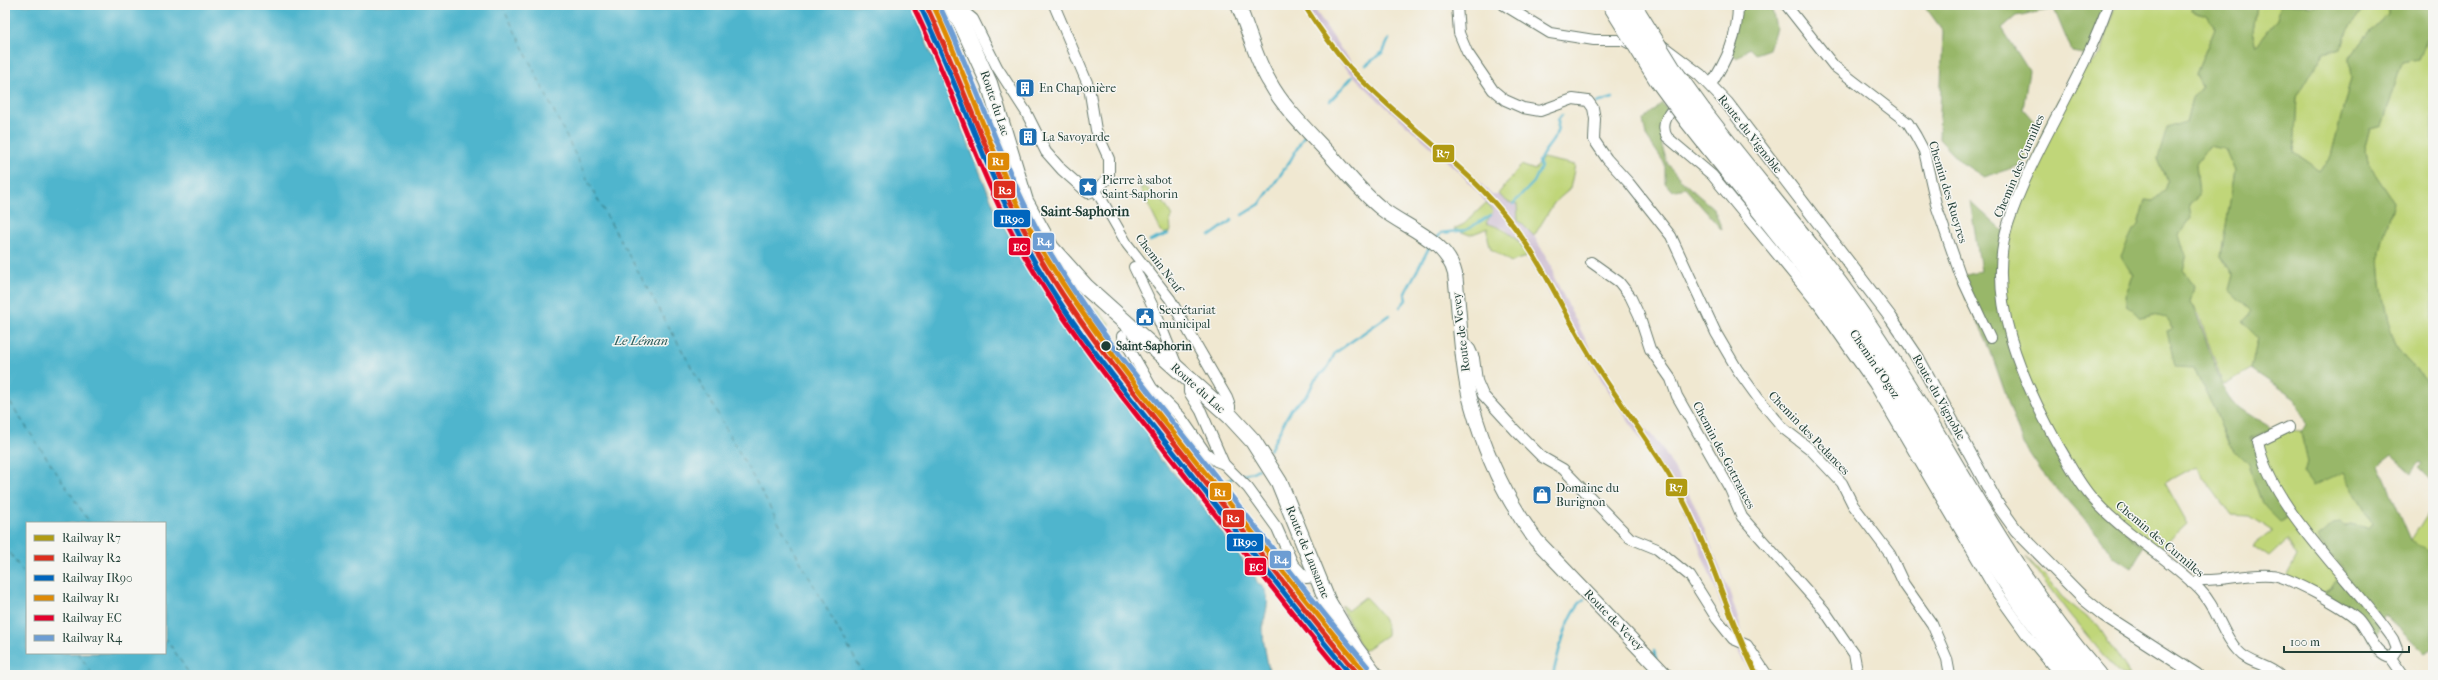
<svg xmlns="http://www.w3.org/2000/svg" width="2438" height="680" viewBox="0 0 2438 680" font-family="'IM FELL French Canon',serif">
<rect width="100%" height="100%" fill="#f6f6f2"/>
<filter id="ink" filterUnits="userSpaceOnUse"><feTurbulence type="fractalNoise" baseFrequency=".025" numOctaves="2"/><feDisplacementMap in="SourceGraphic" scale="8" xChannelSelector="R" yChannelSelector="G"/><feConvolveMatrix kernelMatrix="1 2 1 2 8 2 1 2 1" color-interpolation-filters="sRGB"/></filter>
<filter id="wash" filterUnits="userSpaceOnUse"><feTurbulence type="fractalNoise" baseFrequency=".012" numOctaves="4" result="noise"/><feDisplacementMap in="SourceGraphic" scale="16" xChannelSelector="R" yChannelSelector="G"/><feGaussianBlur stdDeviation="0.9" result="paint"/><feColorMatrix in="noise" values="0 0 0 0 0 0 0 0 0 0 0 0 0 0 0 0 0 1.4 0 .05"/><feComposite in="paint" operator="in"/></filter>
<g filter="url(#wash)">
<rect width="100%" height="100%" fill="#f0e8d1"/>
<g fill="#cebed2">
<path d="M915 5H933L951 43 999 169 1025 226 1053 272 1089 321 1102 335 1105 334 1114 348 1111 350 1148 401 1156 415 1147 421 1127 395 1124 396 1074 332 1076 330 1069 319 1027 255 990 183 936 48Z"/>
<path d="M1299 5H1312L1341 49 1370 83 1492 194H1498L1508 202 1517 204 1518 220 1534 236 1552 267 1554 277 1593 354 1636 417 1662 448 1694 503 1729 590 1742 631 1733 635 1682 503 1604 384 1527 257 1524 247 1505 229 1486 223 1493 211 1478 193 1460 173 1378 100 1330 53Z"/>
<path d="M1747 649 1762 675H1752L1738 652Z"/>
</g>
<g fill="#c0d679" stroke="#708a56">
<path d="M2115 5H2193L2192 10 2206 15 2215 28 2196 74 2202 87 2192 99 2186 122 2158 158 2168 182 2165 191 2153 201 2145 200 2138 225 2133 230V276L2125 296 2141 318 2154 315 2166 317 2173 329 2167 331 2194 368 2217 415 2229 445 2248 464 2262 503 2281 522 2291 515 2269 478 2250 438 2273 429 2301 431 2307 463 2304 474 2343 472 2372 523 2368 528 2350 524 2317 538 2344 570 2331 588 2318 597 2285 579 2297 556 2287 540 2269 557 2253 546 2272 531 2249 516 2231 515 2195 466 2164 483 2187 524 2153 555 2088 499 2028 396 2002 307 2004 232 2045 129 2065 89 2101 54Z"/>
<path d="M2256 5H2281L2277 19 2256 46 2252 32Z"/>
<path d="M2365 5H2388V14L2371 30 2349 59 2351 78 2331 156 2320 171 2294 153 2297 97 2323 52 2342 48 2346 34Z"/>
<path d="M2433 33V390C2424 373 2405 363 2396 345 2387 326 2377 273 2380 252 2383 235 2390 218 2394 202L2369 165 2365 146 2370 129 2382 126 2402 62 2418 59 2427 37Z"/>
<path d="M2209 146 2225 149 2235 171 2221 256 2233 275 2229 290 2252 311 2242 322 2258 338 2251 369 2223 385 2200 318 2190 302 2194 286 2183 271 2186 258 2179 234 2191 218 2189 204 2199 196 2196 164Z"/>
<path d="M1543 158 1575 165 1570 189 1554 203 1534 236 1518 220 1517 204 1508 202 1498 194 1521 165 1535 170Z"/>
<path d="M1145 187 1164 203 1172 216 1170 219 1171 231 1164 234 1160 229 1140 188Z"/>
<path d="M1486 203 1493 211 1486 223C1505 229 1520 237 1527 257L1511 262 1491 249 1488 238V228L1470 235 1454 229 1464 224Z"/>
<path d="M1095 307 1110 324 1102 334 1087 313Z"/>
<path d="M2433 505V563L2411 540Z"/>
<path d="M2026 557 2051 582 2062 597 2098 626 2130 675H2123L2115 669 2070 615Z"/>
<path d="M1365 597C1375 607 1389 621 1387 635L1363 651 1341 606H1344L1347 611Z"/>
</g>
<g fill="#98b769" stroke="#5c7a4e">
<path d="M1738 5H1771L1776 28 1769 49 1755 54 1749 48 1737 58 1730 52Z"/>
<path d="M1924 5H2108L2088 55 2072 52 2054 9 2016 16 2002 28 2029 71 2023 109 2037 125 2022 165 1984 177 1962 163 1939 139 1943 31Z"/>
<path d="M2193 5H2256L2252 32 2256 46 2277 19 2281 5H2365L2346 34 2342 48 2323 53 2297 97 2294 153 2320 171 2331 156 2351 78 2349 59 2371 30 2388 14V5H2433V33L2427 37 2418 59 2402 62 2382 126 2370 129 2365 146 2369 165 2394 202C2390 218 2383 235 2380 252 2377 273 2387 326 2396 345 2405 363 2424 373 2433 390V482L2419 468 2423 464 2420 462 2412 473 2392 455 2379 465 2411 540 2429 551V559L2433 563V649L2426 654 2384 614 2372 645 2363 629 2318 597 2331 588 2344 570 2317 537 2333 524 2340 523 2346 527 2350 524 2368 528 2372 523 2343 472 2313 486 2304 474 2307 463 2301 431 2307 426 2295 399 2251 369 2258 338 2242 322 2252 311 2229 290 2233 275 2221 256 2235 171 2225 149 2209 146 2196 164 2199 196 2189 204 2191 218 2179 234 2186 258 2183 271 2194 286 2190 302C2207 331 2214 379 2232 401 2240 411 2263 422 2273 429L2250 438 2269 478 2291 514 2281 522 2262 503 2248 464 2229 445 2217 415 2194 368 2175 367 2167 331 2173 329 2166 318 2154 315 2141 318 2132 308 2127 307 2125 296 2133 276 2121 256 2133 230 2138 225 2145 200 2153 201 2165 190 2168 182 2158 158 2167 128 2186 122 2192 99 2202 87 2196 74 2215 28 2206 15 2192 10Z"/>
<path d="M1662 103 1668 111 1662 146 1668 165 1683 182 1714 209 1722 230 1685 188 1672 191 1665 183V164L1646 136 1643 120Z"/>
<path d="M1970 201 2004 232 2002 307 2028 396 2088 499 2143 548 2131 568 2114 557 2098 535 2042 472 2023 444 1987 341 1956 278 1981 271Z"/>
</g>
<g fill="#4fb5cd" stroke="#377980" fill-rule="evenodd">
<path d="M5 5H911L995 209 1006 231 1063 318 1071 334 1149 436V440L1161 462 1163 461 1199 502 1255 577 1258 584C1276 592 1263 616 1263 630 1263 643 1267 658 1269 671L1272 674 1275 672 1278 675H5ZM27 523H165V653H27Z"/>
<path d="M1163 402 1187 431 1177 439 1156 415 1162 408 1160 403Z"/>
</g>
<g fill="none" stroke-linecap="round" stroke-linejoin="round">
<g stroke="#4fb5cd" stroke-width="2.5">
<path d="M1366 65 1383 52 1389 39"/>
<path d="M1330 101 1352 77"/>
<path d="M1597 103 1613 98"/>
<path d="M1513 204 1534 182 1541 167 1539 162C1545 146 1560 139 1558 120L1562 115"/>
<path d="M1242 215 1260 204 1290 161 1305 134"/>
<path d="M1210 236 1232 220"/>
<path d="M1436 240 1441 233 1466 230 1491 215"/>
<path d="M1150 241 1168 234"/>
<path d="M1400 307 1406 300 1405 293 1430 246"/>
<path d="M1270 450 1291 409 1308 394 1314 381 1328 367 1335 353 1389 315"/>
<path d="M1240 475 1253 472 1258 469"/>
<path d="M1217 487 1234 477"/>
<path d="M1199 502 1205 498"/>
<path d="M1654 651 1656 658"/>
<path d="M1553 675C1558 654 1567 613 1584 599"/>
<path d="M1642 675 1651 667"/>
</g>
<path stroke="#4fb5cd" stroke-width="9" d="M1146 432 1161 421"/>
<g stroke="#2b5b5a" stroke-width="1" stroke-dasharray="5 4" stroke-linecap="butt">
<path d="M502 5 595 195 864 675"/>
<path d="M5 395 90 523"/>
<path d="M5 546 27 578"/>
<path d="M165 637 190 675"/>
<path d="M78 653 93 675"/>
</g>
</g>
</g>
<g filter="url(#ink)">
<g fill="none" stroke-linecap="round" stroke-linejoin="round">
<g stroke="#68796b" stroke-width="12">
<g id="minor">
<path d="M1457 5 1459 33 1467 52 1493 90 1505 100 1523 108 1540 111 1573 99 1588 101 1593 108 1595 119 1594 140 1607 159 1629 183 1671 236 1716 333 1737 369 1758 398 1784 429 1810 449 1842 483 1853 505 1890 554 1904 584 1932 624 1947 659 1950 675"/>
<path d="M1504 5 1550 33 1594 40H1623L1634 46"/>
<path d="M1786 5 1834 66 1908 123 1916 136 1924 151 1937 208 1960 274 1990 338"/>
<path d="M2108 5C2082 81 2033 147 2008 224 1985 299 2022 380 2058 445 2069 463 2079 484 2093 499 2124 534 2167 556 2200 590 2217 607 2221 633 2238 651 2248 663 2267 664 2279 675"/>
<path d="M956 13 962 10 973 19 997 67 1026 112 1046 152 1062 170 1088 193 1096 190 1109 177V159L1096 130 1089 87 1054 5"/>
<path d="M1710 86C1727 60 1738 36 1738 5"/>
<path d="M1680 101C1670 111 1659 123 1667 137L1712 175 1818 304 1874 384 1997 593 2027 635 2060 675"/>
<path d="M1096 190 1127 244 1170 299 1227 398 1230 406V416"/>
<path d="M1591 262 1619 282 1630 296 1639 315 1650 349 1671 379 1677 396 1730 489 1742 517 1824 610 1854 654 1858 675"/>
<path d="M1134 267 1155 311 1177 366"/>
<path d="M1122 336 1152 388 1180 416 1205 452 1216 461 1224 464"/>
<path d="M1463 341 1470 349 1474 358 1477 381 1483 395 1515 430 1542 457 1563 469 1630 538 1657 549 1690 576 1717 619 1733 639 1747 645 1767 675"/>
<path d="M1189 380V392L1201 411 1224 464 1248 488 1277 528 1293 564 1306 578 1316 577"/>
<path d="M2289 427 2258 442C2270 508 2355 583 2393 639L2397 649 2391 658"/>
<path d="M2192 583 2201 580C2224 581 2248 573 2271 575 2289 576 2345 608 2358 620 2369 631 2374 655 2391 658L2403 675"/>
</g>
</g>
<g stroke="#68796b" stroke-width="14">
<path id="tertiary" d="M1660 45 1700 75 1727 103 1891 318 1918 358 1998 505 2016 530 2083 598 2104 615 2197 675"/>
</g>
<g stroke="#68796b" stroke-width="16">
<path id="secondary" d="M1238 5C1249 30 1255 58 1269 81 1284 109 1310 133 1331 156 1347 174 1363 194 1382 209 1406 228 1447 240 1455 274 1460 315 1461 368 1472 406 1485 453 1507 501 1536 540L1665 675"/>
</g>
<g stroke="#68796b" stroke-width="18">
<path id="primary" d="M951 5 962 24 989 83 1025 201 1051 248 1086 287 1230 416 1253 441 1279 482 1327 600 1355 648 1375 675"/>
</g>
<g stroke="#68796b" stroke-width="20">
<g id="motorway">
<path d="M1702 111C1760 187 1825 259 1877 339 1952 453 2007 572 2098 675"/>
<path d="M1689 121C1755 205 1825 285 1882 376 1947 478 1996 582 2077 675"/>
</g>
</g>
<use href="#minor" stroke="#fff" stroke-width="10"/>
<use href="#tertiary" stroke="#fff" stroke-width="12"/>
<use href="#secondary" stroke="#fff" stroke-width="14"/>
<use href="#primary" stroke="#fff" stroke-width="16"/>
<use href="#motorway" stroke="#fff" stroke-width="18"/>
<g stroke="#68796b" stroke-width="20" stroke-linecap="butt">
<g id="motorway-bridge">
<path d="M1612 5 1658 79 1689 121"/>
<path d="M1632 5 1671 68 1702 111"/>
</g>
</g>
<use href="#motorway-bridge" stroke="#fff" stroke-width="18"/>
<g stroke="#f6f6f2" stroke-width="8">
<path id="rail-1" d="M1304 5C1318 27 1333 48 1350 68 1402 124 1469 166 1515 228 1546 269 1565 316 1592 359 1623 409 1661 455 1687 508 1714 562 1729 621 1757 675"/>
</g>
<g stroke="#f6f6f2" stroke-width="8">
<path id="rail-2" d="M926 5C964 85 991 171 1034 248 1080 329 1141 400 1198 473 1251 541 1303 609 1359 675"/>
</g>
<g stroke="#f6f6f2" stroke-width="8">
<path id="rail-3" d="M921 8C959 87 986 172 1028 250 1073 331 1134 402 1191 474 1244 541 1296 610 1351 675"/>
</g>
<g stroke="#f6f6f2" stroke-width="8">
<path id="rail-4" d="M933 5C971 84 996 171 1040 247 1087 327 1146 398 1203 470 1257 537 1308 606 1364 671"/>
</g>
<g stroke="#f6f6f2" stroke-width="8">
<path id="rail-5" d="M915 10C954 91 980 177 1024 255 1071 336 1131 408 1189 481 1240 546 1290 612 1343 675"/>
</g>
<g stroke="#f6f6f2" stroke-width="8">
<path id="rail-6" d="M939 5C977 83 1002 167 1044 242 1089 322 1150 393 1206 464 1260 532 1312 601 1368 667"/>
</g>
<use href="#rail-1" stroke="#b09a12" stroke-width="5"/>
<use href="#rail-2" stroke="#dd2e1d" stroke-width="5"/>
<use href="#rail-3" stroke="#0065bd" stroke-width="5"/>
<use href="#rail-4" stroke="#de8905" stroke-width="5"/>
<use href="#rail-5" stroke="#e4002b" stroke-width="5"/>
<use href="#rail-6" stroke="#6d9dd3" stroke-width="5"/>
</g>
</g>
<defs>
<g id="building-square" transform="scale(1)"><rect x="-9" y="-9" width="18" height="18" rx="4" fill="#1f6fb2" stroke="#f6f6f2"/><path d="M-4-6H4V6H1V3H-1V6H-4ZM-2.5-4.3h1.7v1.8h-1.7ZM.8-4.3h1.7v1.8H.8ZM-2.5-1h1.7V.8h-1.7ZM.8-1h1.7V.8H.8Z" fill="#fff"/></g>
<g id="sight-square" transform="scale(1)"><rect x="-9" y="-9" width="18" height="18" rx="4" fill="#1f6fb2" stroke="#f6f6f2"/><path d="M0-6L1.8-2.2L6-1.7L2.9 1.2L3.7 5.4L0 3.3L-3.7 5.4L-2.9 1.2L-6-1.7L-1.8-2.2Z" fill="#fff"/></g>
<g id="civic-square" transform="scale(1)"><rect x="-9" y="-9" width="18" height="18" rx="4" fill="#1f6fb2" stroke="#f6f6f2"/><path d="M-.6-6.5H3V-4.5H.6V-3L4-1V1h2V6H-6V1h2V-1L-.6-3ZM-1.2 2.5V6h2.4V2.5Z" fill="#fff"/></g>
<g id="shop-square" transform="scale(1)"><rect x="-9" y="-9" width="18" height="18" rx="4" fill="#1f6fb2" stroke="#f6f6f2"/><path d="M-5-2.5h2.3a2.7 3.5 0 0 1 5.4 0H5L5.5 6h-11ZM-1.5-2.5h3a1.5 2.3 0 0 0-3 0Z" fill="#fff"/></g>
</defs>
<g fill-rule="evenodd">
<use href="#building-square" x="1025" y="88"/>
<use href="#building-square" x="1028" y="137"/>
<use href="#sight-square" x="1088" y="187"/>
<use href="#civic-square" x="1145" y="317"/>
<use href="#shop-square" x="1542" y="495"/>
</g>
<circle fill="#1f3d34" stroke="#f6f6f2" stroke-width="1.5" cx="1106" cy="346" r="5.5"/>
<g text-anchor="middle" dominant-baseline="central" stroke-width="3" stroke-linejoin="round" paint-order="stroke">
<g font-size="12" fill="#1f3d34" stroke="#f6f6f2" text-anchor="start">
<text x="1039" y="88">En Chaponière</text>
<text x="1042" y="137">La Savoyarde</text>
<text x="1102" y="180">Pierre à sabot<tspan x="1102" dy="14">Saint-Saphorin</tspan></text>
<text x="1159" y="310">Secrétariat<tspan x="1159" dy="14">municipal</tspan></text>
<text x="1556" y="488">Domaine du<tspan x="1556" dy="14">Burignon</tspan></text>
</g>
<g font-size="12" fill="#1f3d34" stroke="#f6f6f2">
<text transform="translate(995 103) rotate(71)">Route du Lac</text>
<text transform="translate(1750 134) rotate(52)">Route du Vignoble</text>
<text transform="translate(2019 166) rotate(-67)">Chemin des Curnilles</text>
<text transform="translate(1948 192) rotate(73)">Chemin des Rueyres</text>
<text transform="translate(1159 263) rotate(53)">Chemin Neuf</text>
<text transform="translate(1461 332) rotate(-97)">Route de Vevey</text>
<text transform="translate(1875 364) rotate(56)">Chemin d'Ogoz</text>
<text transform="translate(1198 388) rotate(42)">Route du Lac</text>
<text transform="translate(1939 397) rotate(61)">Route du Vignoble</text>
<text transform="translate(1809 433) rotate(46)">Chemin des Pedances</text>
<text transform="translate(1724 455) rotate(62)">Chemin des Gottrauces</text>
<text transform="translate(2160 539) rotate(40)">Chemin des Curnilles</text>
<text transform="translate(1308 552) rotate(68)">Route de Lausanne</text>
<text transform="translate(1614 620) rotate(46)">Route de Vevey</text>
</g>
<g font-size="12" font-weight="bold" fill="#1f3d34" stroke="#f6f6f2" text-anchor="start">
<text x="1116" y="346">Saint-Saphorin</text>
</g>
<g font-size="13" font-style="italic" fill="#2b5b5a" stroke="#f6f6f2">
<text x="641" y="340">Le Léman</text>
</g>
<g font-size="14" font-weight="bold" fill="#1f3d34" stroke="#f6f6f2">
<text x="1085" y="211">Saint-Saphorin</text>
</g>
</g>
<g stroke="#f6f6f2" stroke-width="1.5">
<rect x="1432" y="144" width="23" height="19" rx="4" fill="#b09a12"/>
<rect x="987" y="152" width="23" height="19" rx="4" fill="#de8905"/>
<rect x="993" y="180" width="23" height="19" rx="4" fill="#dd2e1d"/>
<rect x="993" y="209" width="38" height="19" rx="4" fill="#0065bd"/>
<rect x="1032" y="232" width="23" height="19" rx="4" fill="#6d9dd3"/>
<rect x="1008" y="237" width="23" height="19" rx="4" fill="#e4002b"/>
<rect x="1665" y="478" width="23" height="19" rx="4" fill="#b09a12"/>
<rect x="1209" y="482" width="23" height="19" rx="4" fill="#de8905"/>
<rect x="1222" y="509" width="23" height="19" rx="4" fill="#dd2e1d"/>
<rect x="1226" y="533" width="38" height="19" rx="4" fill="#0065bd"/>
<rect x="1269" y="550" width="23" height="19" rx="4" fill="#6d9dd3"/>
<rect x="1244" y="557" width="23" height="19" rx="4" fill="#e4002b"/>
</g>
<g font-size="11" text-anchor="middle" font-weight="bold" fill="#fff">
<text x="1443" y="157">R7</text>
<text x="998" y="165">R1</text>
<text x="1005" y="194">R2</text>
<text x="1012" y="223">IR90</text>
<text x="1044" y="245">R4</text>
<text x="1020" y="251">EC</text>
<text x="1676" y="491">R7</text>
<text x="1220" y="496">R1</text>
<text x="1233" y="522">R2</text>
<text x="1245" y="546">IR90</text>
<text x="1281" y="563">R4</text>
<text x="1256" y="571">EC</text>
</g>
<rect width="2438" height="680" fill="none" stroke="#f6f6f2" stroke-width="20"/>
<rect x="26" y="522" width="140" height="132" fill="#f6f6f2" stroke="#a0aca6"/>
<rect x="34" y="535" width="20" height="6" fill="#b09a12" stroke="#a0aca6"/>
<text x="62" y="542" font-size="12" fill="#1f3d34">Railway R7</text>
<rect x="34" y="555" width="20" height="6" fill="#dd2e1d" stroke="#a0aca6"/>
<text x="62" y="562" font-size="12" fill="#1f3d34">Railway R2</text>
<rect x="34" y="575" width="20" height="6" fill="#0065bd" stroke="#a0aca6"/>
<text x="62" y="582" font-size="12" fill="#1f3d34">Railway IR90</text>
<rect x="34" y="595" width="20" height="6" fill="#de8905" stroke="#a0aca6"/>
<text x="62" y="602" font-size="12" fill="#1f3d34">Railway R1</text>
<rect x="34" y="615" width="20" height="6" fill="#e4002b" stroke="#a0aca6"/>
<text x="62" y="622" font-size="12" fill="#1f3d34">Railway EC</text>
<rect x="34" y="635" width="20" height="6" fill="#6d9dd3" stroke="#a0aca6"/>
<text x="62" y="642" font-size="12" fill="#1f3d34">Railway R4</text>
<path d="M2284 646v6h125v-6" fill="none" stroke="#1f3d34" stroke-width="2"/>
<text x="2290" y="646" font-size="12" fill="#1f3d34" stroke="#f6f6f2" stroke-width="3" paint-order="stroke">100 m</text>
</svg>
